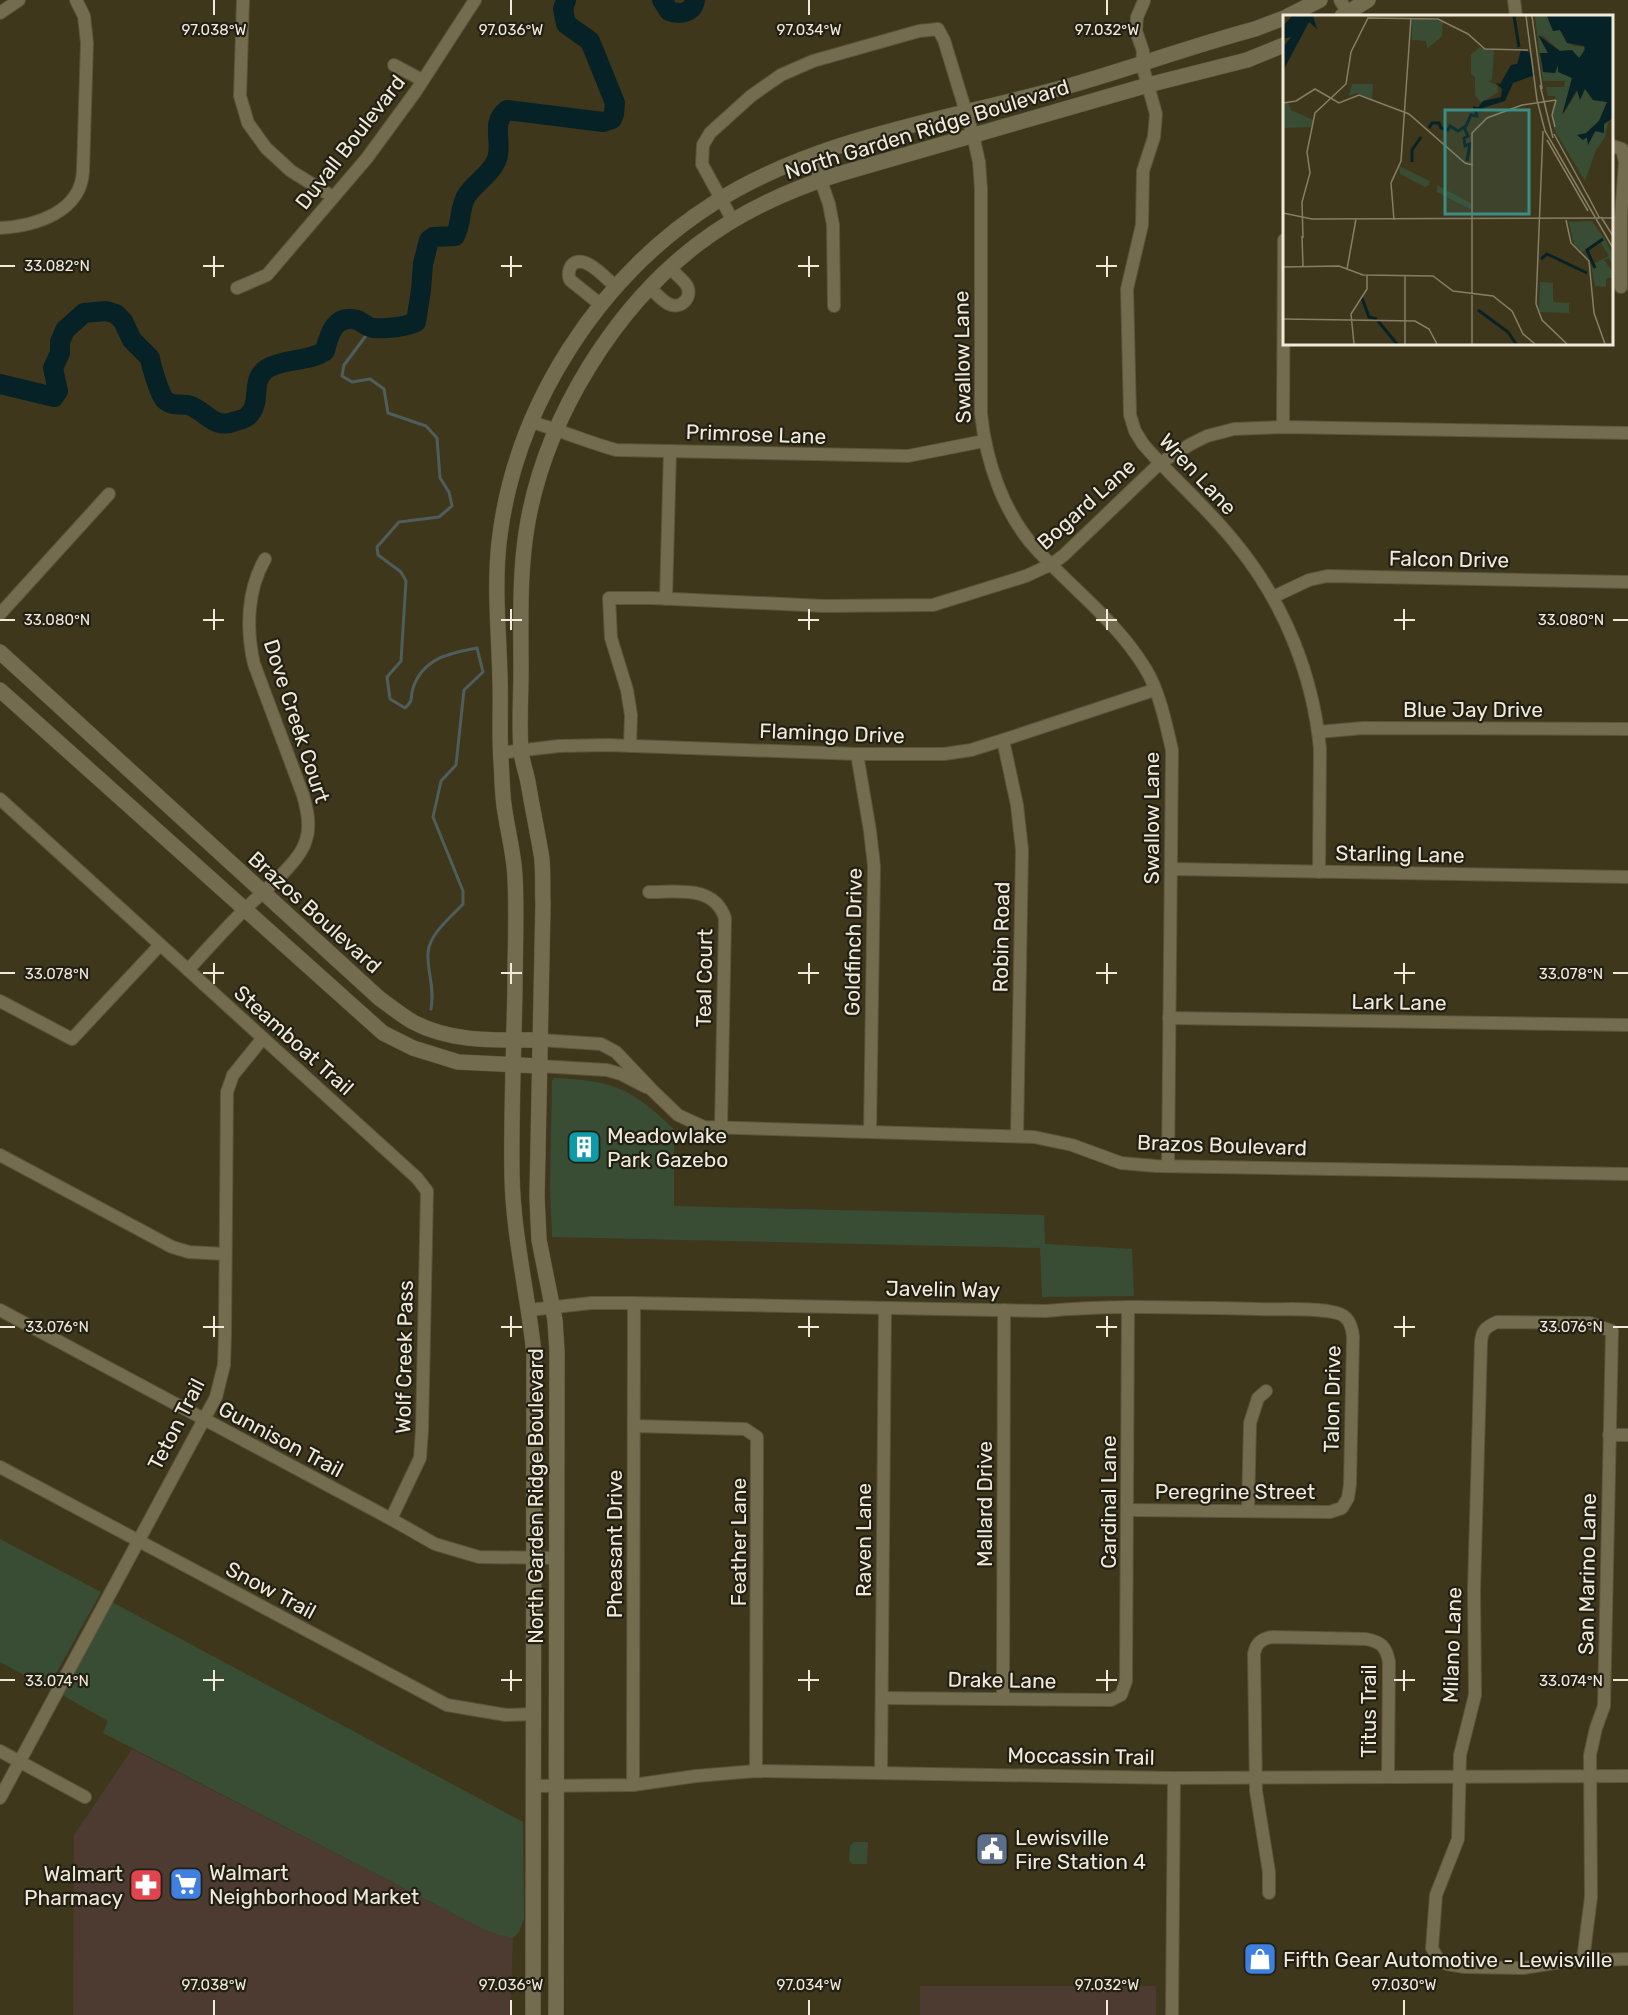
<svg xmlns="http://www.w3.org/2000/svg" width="1628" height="2015" viewBox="0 0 1628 2015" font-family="Rubik,sans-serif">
<rect width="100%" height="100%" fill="#3f371c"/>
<g fill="#4d3b32">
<path d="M132 1749 483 1929 495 1934 513 1938 510 2015H73L74 1835Z"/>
<rect x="920" y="1986" width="236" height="29"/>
</g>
<g fill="#384d33">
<path d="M554 1078C615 1081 629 1087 674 1129V1206L1044 1215 1045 1244 1132 1249 1134 1296 1042 1297 1040 1248 552 1237 550 1189 552 1081Z"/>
<path d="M0 1539 101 1592 48 1688 0 1662Z"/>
<path d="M110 1601 523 1822 524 1919 519 1932 513 1938 495 1934 483 1929 103 1733 108 1721 62 1695Z"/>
<path d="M854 1842H868L867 1864H852L849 1860 850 1846Z"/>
</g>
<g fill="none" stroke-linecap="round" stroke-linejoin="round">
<path stroke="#4d5e5c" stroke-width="3" d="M371 329 344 365 342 376 352 382 370 379 384 389 388 413 426 426 437 438 440 478 449 492 452 506 439 517 399 522 377 547 378 555 401 572 406 581 401 661 387 677 390 699 405 708C414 700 410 698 413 688 423 658 450 653 477 648L483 672 464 690 456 765 441 781 433 817 463 891V904C451 917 429 934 428 953 427 973 435 986 431 1009"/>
<g stroke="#072226" stroke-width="20">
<path d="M662 0 669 11C680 15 693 13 695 0"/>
<path d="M0 384 54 397 58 391 53 368 60 353V342L65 330 84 313 106 311 116 314 123 321 132 340 150 358C151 365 160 396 165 400 172 407 182 403 191 406 208 413 214 430 236 421 239 420 245 419 248 416 263 402 249 379 268 368 286 358 308 362 325 351 329 334 335 314 357 320 363 322 368 328 374 328 387 329 404 327 416 322L421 290 423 264 429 240 433 237 455 236C462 223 459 207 467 195 475 183 492 173 497 159 503 142 490 123 507 110L603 122 612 119 614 114 615 103 590 41 566 24 563 9 566 0"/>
</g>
<g stroke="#5a543b" stroke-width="14">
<g id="minor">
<path d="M243 0 240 96 248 123 266 148 291 171 333 197"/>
<path d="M1340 0 1350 16"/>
<path d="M1514 0 1516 16"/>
<path d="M1144 1 1137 17 1136 31 1143 51 1142 64 1156 114 1154 137 1143 171 1142 225 1127 289 1130 415 1135 431 1143 444C1173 479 1209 509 1237 545 1284 603 1313 675 1320 749L1319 872"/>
<path d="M0 13 19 0"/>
<path d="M394 65 422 80"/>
<path d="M1612 146 1622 149 1625 162 1621 217V287"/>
<path d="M812 155 829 204 833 225 834 306"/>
<path d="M733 221 702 164 703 145 710 133 751 96 781 75 813 61 919 31 938 29 944 40 973 135 979 162 981 189V414C986 462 1004 515 1038 551 1073 589 1118 623 1145 668 1159 690 1166 724 1172 750L1168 1166"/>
<path d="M0 228C36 226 81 212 83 171L87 43 84 16 76 0"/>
<path d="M237 288 267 275 367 158 416 91 475 0"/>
<path d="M650 288C656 293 662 301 669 304 680 310 693 298 687 286 683 279 675 274 670 268"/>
<path d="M601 305 570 280C568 275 568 271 571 266 583 251 606 279 616 287"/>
<path d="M531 422C560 430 587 442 616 450L908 456 984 441"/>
<path d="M1283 427 1284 240"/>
<path d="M1273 597 1309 580 1327 576 1628 582"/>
<path d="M666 599 670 451"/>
<path d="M0 614 109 494"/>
<path d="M1318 732 1363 728 1628 729"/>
<path d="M1003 740 1017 805 1022 850 1017 1136"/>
<path d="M630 746 631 715 627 690 611 638 609 598H652L824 606 933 605 1026 576 1052 564 1064 555 1160 463 1191 444 1207 436 1234 429 1283 427 1628 433"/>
<path d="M500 753 559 746 607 745 857 754H944L971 750 1003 740 1154 690"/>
<path d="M857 754 870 831 874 866 870 1132"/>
<path d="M0 799 417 1178 427 1191 422 1430 420 1458 391 1519"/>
<path d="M1171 869 1628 877"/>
<path d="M649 892C678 892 714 885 725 918L721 1128"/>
<path d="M188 970C207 949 225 929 245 909 262 892 300 863 306 840 311 826 307 809 303 795L254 664C246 629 247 590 265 559"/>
<path d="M0 1001 72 1039 160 945"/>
<path d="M1169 1018 1628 1025"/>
<path d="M540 1040 601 1044 616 1052 652 1090 678 1115 704 1127 1034 1137 1072 1145 1121 1163 1156 1166 1628 1174"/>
<path d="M539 1066 607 1070 621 1074 646 1087"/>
<path d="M0 1155 172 1247 189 1252 225 1254"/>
<path d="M0 1310 391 1519 435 1544 479 1557 557 1558"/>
<path d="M529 1310 591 1303H634L1046 1311C1117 1304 1188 1308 1258 1309 1280 1310 1317 1307 1337 1313 1349 1316 1352 1326 1353 1337L1350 1484 1348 1498 1342 1508 1330 1512 1127 1510"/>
<path d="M634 1426 745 1429 757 1437 756 1771"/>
<path d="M1609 1435H1628"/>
<path d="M0 1467 447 1705 506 1715 533 1714"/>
<path d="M1248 1511 1250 1423 1258 1398 1266 1391"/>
<path d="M882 1698 1111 1700 1121 1695 1126 1681 1128 1307"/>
<path d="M1003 1699 1004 1310"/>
<path d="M0 1751 85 1797"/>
<path d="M881 1772 885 1308"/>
<path d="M633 1785 634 1303"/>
<path d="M533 1786 633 1785 696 1776 756 1771 1174 1778 1628 1776"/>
<path d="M0 1798 216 1397 224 1365 225 1334 227 1092 233 1075 263 1038"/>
<path d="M1269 1893V1872L1256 1791 1254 1654C1256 1643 1262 1638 1273 1637L1366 1639C1381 1642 1386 1646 1389 1662L1388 1777"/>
<path d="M1583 1960 1591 1897 1590 1755 1596 1728 1604 1706 1612 1331 1590 1323 1497 1322C1486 1327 1482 1330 1481 1342L1474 1591 1475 1695 1460 1755 1458 1839 1436 1895 1432 1948 1438 1959 1447 1964 1465 1967 1523 1968 1567 1961 1628 1959"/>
<path d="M1172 2015 1174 1778"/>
</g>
</g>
<g stroke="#5a543b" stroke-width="16">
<g id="secondary">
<path d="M1288 16 1320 0"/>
<path d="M1342 16 1368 0"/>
<path d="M0 652 379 998C390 1006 401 1015 413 1022 452 1043 498 1040 540 1040"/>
<path d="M0 690 383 1033 413 1048 458 1062 539 1066"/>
<path d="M533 2015 534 1354C528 1294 513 1235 512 1175 511 1112 514 1048 515 985 515 949 517 913 515 877 514 853 507 829 504 805 502 790 502 775 501 760 499 733 501 706 500 679 499 633 494 588 499 543 514 407 599 276 714 203 817 137 950 119 1065 87 1129 69 1191 46 1255 29L1284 18"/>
<path d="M556 2015 557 1352 555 1320 539 1240 537 1197 543 903C542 887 544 869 541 853 537 830 532 806 528 782 526 772 522 761 521 751 519 724 521 696 521 670 521 620 519 570 528 521 547 417 614 308 698 244 740 212 788 190 839 174L1148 85 1247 60 1284 45"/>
</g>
</g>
<use href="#minor" stroke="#746c4f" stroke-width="12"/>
<use href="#secondary" stroke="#746c4f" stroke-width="15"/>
</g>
<path fill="none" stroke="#efeada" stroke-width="2" d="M214 0V15M511 0V15M809 0V15M1107 0V15M214 256V277M511 256V277M809 256V277M1107 256V277M0 266H15M203 266H224M501 266H522M798 266H819M1096 266H1117M214 609V630M511 609V630M809 609V630M1107 609V630M1404 609V630M0 620H15M203 620H224M501 620H522M798 620H819M1096 620H1117M1394 620H1415M1613 620H1628M214 963V984M511 963V984M809 963V984M1107 963V984M1404 963V984M0 973H15M203 973H224M501 973H522M798 973H819M1096 973H1117M1394 973H1415M1613 973H1628M214 1316V1337M511 1316V1337M809 1316V1337M1107 1316V1337M1404 1316V1337M0 1327H15M203 1327H224M501 1327H522M798 1327H819M1096 1327H1117M1394 1327H1415M1613 1327H1628M214 1670V1691M511 1670V1691M809 1670V1691M1107 1670V1691M1404 1670V1691M0 1680H15M203 1680H224M501 1680H522M798 1680H819M1096 1680H1117M1394 1680H1415M1613 1680H1628M214 2000V2015M511 2000V2015M809 2000V2015M1107 2000V2015M1404 2000V2015"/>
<defs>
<g id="building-square" transform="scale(1.725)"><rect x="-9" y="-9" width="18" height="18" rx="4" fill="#0f9aa8" stroke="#221f13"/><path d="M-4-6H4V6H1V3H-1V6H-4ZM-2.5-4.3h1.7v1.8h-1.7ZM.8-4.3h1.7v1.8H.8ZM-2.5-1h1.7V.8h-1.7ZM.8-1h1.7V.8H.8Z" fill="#fff"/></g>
<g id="civic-square" transform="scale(1.725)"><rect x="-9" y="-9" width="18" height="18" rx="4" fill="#5c6f8a" stroke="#221f13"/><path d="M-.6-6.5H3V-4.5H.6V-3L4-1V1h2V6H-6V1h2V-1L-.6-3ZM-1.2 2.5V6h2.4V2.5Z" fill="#fff"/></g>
<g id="supermarket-square" transform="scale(1.725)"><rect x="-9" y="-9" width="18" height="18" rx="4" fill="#3f7fe0" stroke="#221f13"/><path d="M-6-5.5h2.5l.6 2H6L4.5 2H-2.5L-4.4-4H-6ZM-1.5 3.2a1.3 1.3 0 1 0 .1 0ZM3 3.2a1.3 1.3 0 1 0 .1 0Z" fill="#fff"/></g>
<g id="pharmacy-square" transform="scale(1.725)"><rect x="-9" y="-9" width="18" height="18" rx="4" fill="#e0444e" stroke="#221f13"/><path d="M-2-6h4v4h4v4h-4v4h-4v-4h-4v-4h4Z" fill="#fff"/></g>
<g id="shop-square" transform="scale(1.725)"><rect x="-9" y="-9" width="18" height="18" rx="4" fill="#3f7fe0" stroke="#221f13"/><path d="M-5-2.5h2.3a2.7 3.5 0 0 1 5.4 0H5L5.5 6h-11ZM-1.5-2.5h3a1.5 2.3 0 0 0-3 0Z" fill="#fff"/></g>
</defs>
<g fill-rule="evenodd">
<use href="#building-square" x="584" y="1147"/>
<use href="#civic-square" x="992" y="1849"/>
<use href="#supermarket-square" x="186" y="1884"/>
<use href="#pharmacy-square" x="146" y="1885"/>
<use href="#shop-square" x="1260" y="1959"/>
</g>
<g text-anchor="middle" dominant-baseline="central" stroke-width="4.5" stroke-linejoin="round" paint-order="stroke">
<g font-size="21" fill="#efeada" stroke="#221f13">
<text transform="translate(927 129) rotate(-17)">North Garden Ridge Boulevard</text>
<text transform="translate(350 142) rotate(-52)">Duvall Boulevard</text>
<text transform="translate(962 357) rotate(-91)">Swallow Lane</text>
<text transform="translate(756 434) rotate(2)">Primrose Lane</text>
<text transform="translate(1198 474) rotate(47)">Wren Lane</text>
<text transform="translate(1086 504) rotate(-42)">Bogard Lane</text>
<text transform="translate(1449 559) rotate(1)">Falcon Drive</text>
<text x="1473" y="709">Blue Jay Drive</text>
<text transform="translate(297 721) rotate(72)">Dove Creek Court</text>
<text transform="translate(832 733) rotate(2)">Flamingo Drive</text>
<text transform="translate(1151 818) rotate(-90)">Swallow Lane</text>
<text transform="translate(1400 854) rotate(1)">Starling Lane</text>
<text transform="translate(315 912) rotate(42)">Brazos Boulevard</text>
<text transform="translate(1001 937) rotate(-89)">Robin Road</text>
<text transform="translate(853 942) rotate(-89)">Goldfinch Drive</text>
<text transform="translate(704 978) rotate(-89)">Teal Court</text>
<text transform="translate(1399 1002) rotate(1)">Lark Lane</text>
<text transform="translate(294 1040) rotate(42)">Steamboat Trail</text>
<text transform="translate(1222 1145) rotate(2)">Brazos Boulevard</text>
<text transform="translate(943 1289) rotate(1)">Javelin Way</text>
<text transform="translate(404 1357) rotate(-89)">Wolf Creek Pass</text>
<text transform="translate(1332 1399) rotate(-89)">Talon Drive</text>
<text transform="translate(176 1424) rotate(-63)">Teton Trail</text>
<text transform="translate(281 1439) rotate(28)">Gunnison Trail</text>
<text x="1235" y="1491">Peregrine Street</text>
<text transform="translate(535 1496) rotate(-90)">North Garden Ridge Boulevard</text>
<text transform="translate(1108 1502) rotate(-90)">Cardinal Lane</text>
<text transform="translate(984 1504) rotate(-90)">Mallard Drive</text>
<text transform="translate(863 1540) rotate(-90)">Raven Lane</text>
<text transform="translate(738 1542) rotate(-90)">Feather Lane</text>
<text transform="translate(614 1544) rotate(-90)">Pheasant Drive</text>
<text transform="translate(1587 1574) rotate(-89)">San Marino Lane</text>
<text transform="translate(271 1590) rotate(28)">Snow Trail</text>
<text transform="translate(1452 1645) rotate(-88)">Milano Lane</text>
<text transform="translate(1002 1680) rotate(1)">Drake Lane</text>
<text transform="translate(1368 1711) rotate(-90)">Titus Trail</text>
<text transform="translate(1081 1756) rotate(1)">Moccassin Trail</text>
</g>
<g font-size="21" fill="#efeada" stroke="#221f13" text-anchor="start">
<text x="607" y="1135">Meadowlake<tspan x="607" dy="24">Park Gazebo</tspan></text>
<text x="1015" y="1837">Lewisville<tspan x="1015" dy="24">Fire Station 4</tspan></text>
<text x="209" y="1872">Walmart<tspan x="209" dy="24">Neighborhood Market</tspan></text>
<text x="123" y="1873" text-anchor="end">Walmart<tspan x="123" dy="24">Pharmacy</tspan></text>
<text x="1283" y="1959">Fifth Gear Automotive - Lewisville</text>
</g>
</g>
<g transform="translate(1283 15)">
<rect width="330" height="330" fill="#3f371c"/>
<path d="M252 1H264L270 16 277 15 290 31 302 32 297 44 288 35 277 36 259 20 257 22 265 39 260 57 272 58 275 50V55L289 63 280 100 295 75 297 85 302 73 310 85 324 87 316 106 303 118 295 120 307 125 313 116 321 118V110L326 104 322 122 313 135 302 166 272 116 269 100 273 85 272 81H265L263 72H281L282 66H260ZM129 3 160 6 159 21 144 34 143 26 129 25ZM197 32 211 35 209 65 205 66 214 70 215 77 198 88 192 80V62L188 59V40ZM69 69H90L89 84 73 78 66 81ZM5 88 8 95 30 105 29 112 0 113V89ZM116 151 147 166 146 170 142 172 117 159ZM154 170 189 189 187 194 154 177ZM286 207 309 206 323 226 330 240V251L326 243 321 245 330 257V263H323V272L312 271 308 250 326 241 318 228 299 237 291 229ZM257 267 270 268V287L286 288V298L256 297Z" fill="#384d33"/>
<path d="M9 1H30L34 14 26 7 0 56V32L8 22 0 24V11ZM264 1H330V103L321 109V118L312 116 305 130 304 122 300 125 294 120 303 118 316 106 324 87 310 85 302 74 297 85 294 75 279 100 289 63 275 57V50L272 58 260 57 257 38H265L255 20 277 36 289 35 296 43 302 35 301 31 284 28 277 15 270 16ZM238 35 246 37 252 60 230 68 222 86 193 95 200 86 218 82 219 74 213 68 217 69 228 50 234 49Z" fill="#072226"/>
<path fill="none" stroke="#072226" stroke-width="3" d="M231 1 236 32M181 112 185 121 181 123 182 131 187 129 184 146M146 113 149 108H156L158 113 165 115 167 111 175 116 183 111 188 100 194 101 192 93 198 95 200 89M129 147V135L138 122M258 244 264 239 304 258M312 253 304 235 320 224M79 283 86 302 94 304M195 295 225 317 233 329M95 306 114 329"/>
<path fill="none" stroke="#857f68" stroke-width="1.5" d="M243 1 254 85 262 116 330 233M249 1 259 74M257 70 270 123M0 88 13 86 32 74 56 88 76 80 126 99 182 148 190 150M272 112 269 100 273 85M260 116 253 289 259 305 284 329M271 119 306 183M264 125 305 196M305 181 317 204M0 198 29 204 330 203M318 202 330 221M111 205 108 168 118 146 128 3M283 205 288 228 306 246 311 298 322 329M19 221 20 251M20 223 19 187 27 158 24 137 32 98 63 69 68 37 85 3 155 4 185 19 202 34 245 35M0 252 56 251 80 260 150 261 170 276 210 281 229 296 240 319 252 329M64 254 73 204M122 261V329M0 304 132 306 146 314 154 329M71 329 68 299 84 274V260M189 329V118L204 103 239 90 273 85"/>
<path fill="#3c8d84" fill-opacity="0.15" stroke="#3c8d84" stroke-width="3" d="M162 95H246V199H162Z"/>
<rect width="330" height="330" fill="none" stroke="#efeada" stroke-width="3"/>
</g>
<g font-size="15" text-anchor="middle" fill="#efeada" stroke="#221f13" stroke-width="4.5" stroke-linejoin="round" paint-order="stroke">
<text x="214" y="35">97.038°W</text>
<text x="511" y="35">97.036°W</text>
<text x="809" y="35">97.034°W</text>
<text x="1107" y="35">97.032°W</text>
<text x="57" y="271">33.082°N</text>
<text x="57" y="625">33.080°N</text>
<text x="1571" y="625">33.080°N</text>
<text x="57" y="979">33.078°N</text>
<text x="1571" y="979">33.078°N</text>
<text x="57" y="1332">33.076°N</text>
<text x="1571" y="1332">33.076°N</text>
<text x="57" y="1686">33.074°N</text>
<text x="1571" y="1686">33.074°N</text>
<text x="214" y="1990">97.038°W</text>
<text x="511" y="1990">97.036°W</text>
<text x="809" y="1990">97.034°W</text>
<text x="1107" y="1990">97.032°W</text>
<text x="1404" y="1990">97.030°W</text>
</g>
</svg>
